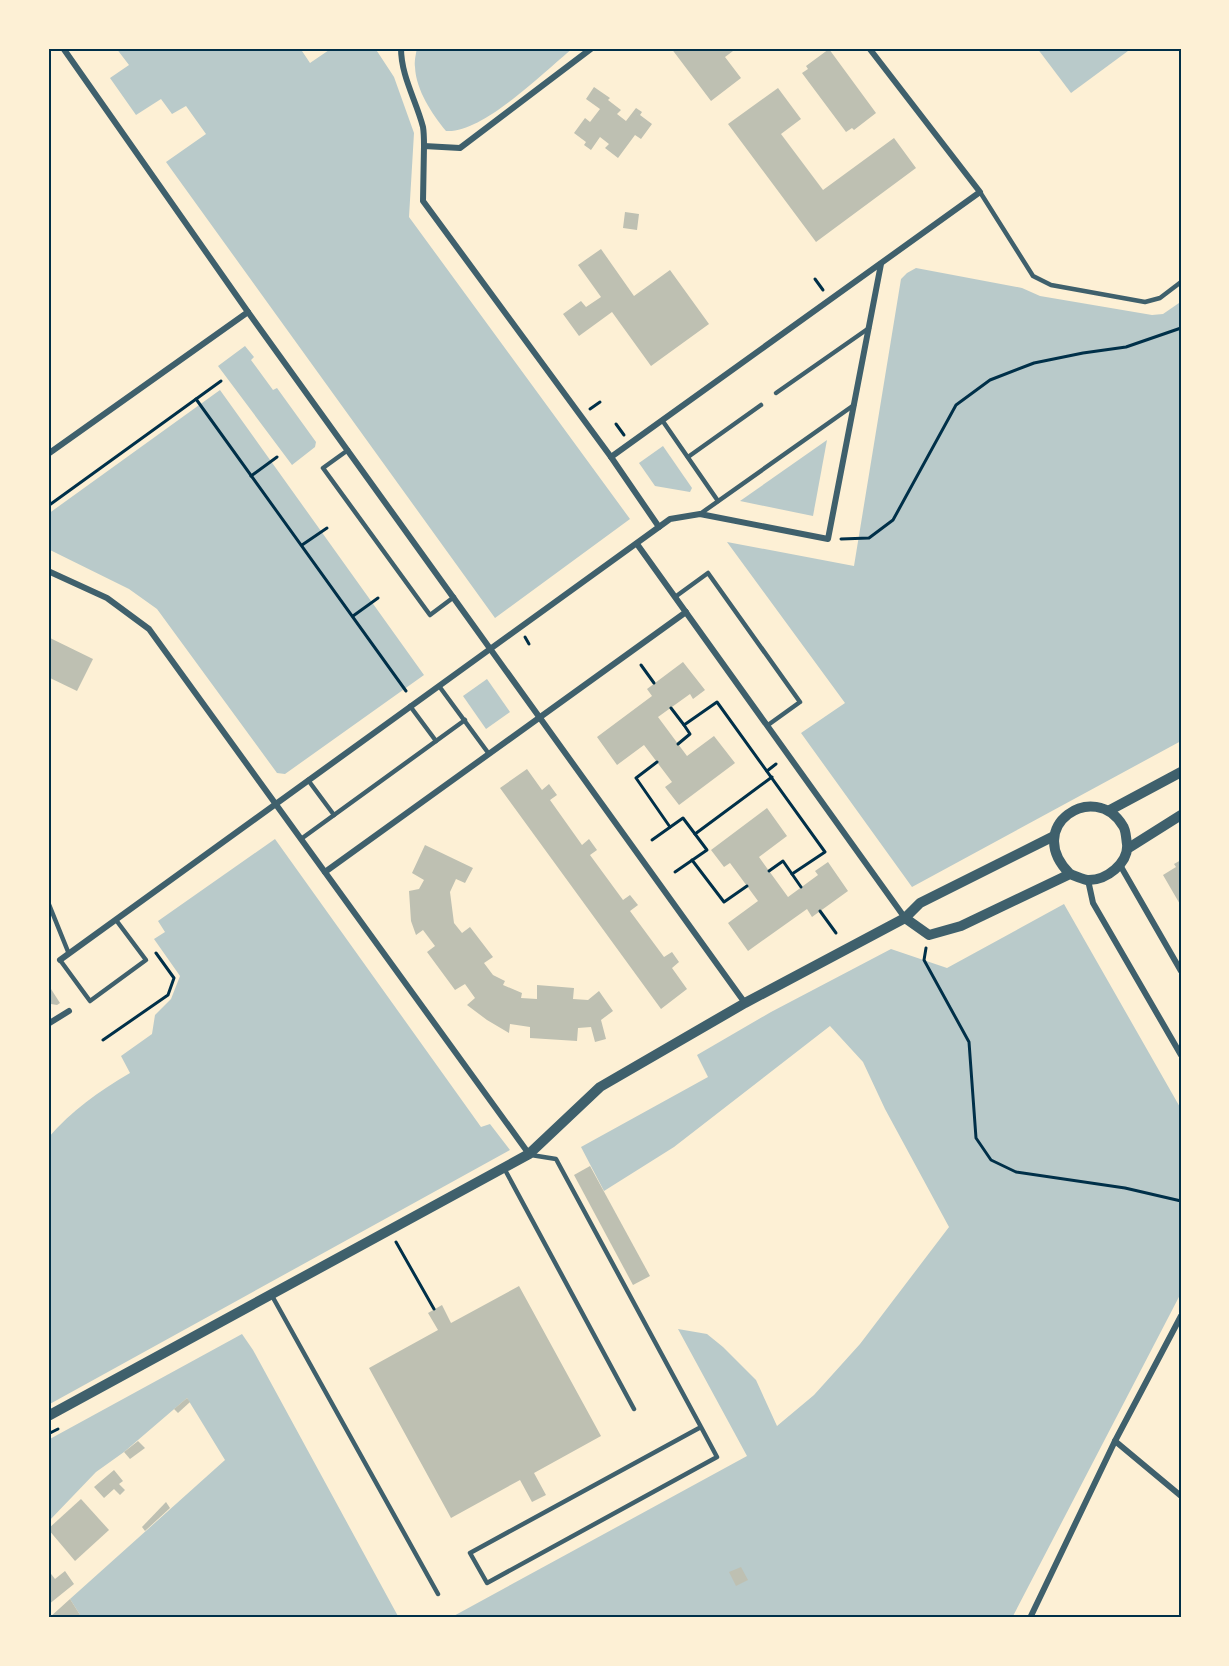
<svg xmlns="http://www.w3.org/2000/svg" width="1229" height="1666" viewBox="0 0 1229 1666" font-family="'Fira Sans',sans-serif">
<rect width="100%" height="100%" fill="#fdf0d5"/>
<g fill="#b9caca">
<path d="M116 48H300L310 63 332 48H375L394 77 414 133 409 217 630 519 495 618 166 162 206 134 186 106 172 114 161 99 136 115 110 78 129 65Z"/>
<path d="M417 48H573C544 72 482 134 446 131 432 114 416 90 415 67 414 61 416 54 417 48Z"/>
<path d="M1037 48H1132L1071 93Z"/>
<path d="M916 268 1022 288 1040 296 1152 315 1163 314 1179 303 1181 305V741L912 887 801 733 845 703 727 542 854 566 901 279 907 273Z"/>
<path d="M245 346 254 357 251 360 273 390 277 388 316 442 315 447 292 465 218 366Z"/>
<path d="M220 390 424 675 285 774 277 773 157 609 129 589 48 549V514Z"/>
<path d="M827 440 813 516 740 501Z"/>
<path d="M663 446 692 488 690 492 655 486 639 463Z"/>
<path d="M487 679 510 712 486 729 463 696Z"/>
<path d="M275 839 481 1127 490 1124 510 1150 48 1405V1138C72 1110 98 1092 130 1073L121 1056 152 1034 155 1015 171 999 180 976 154 939 165 932 158 921Z"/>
<path d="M1064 904 1181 1109V1293L1012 1618H450L747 1456 678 1329 707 1334 723 1347 756 1380 777 1426 814 1395 860 1344 949 1227 885 1109 863 1062 830 1026 674 1147 604 1191 581 1147 708 1077 697 1055 771 1012 891 949 947 968Z"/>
<path d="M242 1334 253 1350 399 1618H82L70 1599 225 1460 187 1398 124 1452 96 1472 48 1522V1440Z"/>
</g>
<g fill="#bec0b2">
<path d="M671 48H737L725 57 741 78 711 101Z"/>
<path d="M829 49 876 113 854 130 852 128 846 132 802 73 808 69 806 66Z"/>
<path d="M594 87 610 98 608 100 621 110 617 114 626 121 636 108 642 112 640 115 652 124 641 139 635 135 618 158 605 148 609 144 600 137 591 150 584 145 586 142 574 133 585 118 590 122 600 109 586 99Z"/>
<path d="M778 88 801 119 781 134 823 190 894 138 916 168 816 242 728 124Z"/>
<path d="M625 212 639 214 637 230 623 228Z"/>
<path d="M601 249 634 296 670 270 709 324 651 366 612 312 579 336 563 314 581 301 586 307 601 297 578 265Z"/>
<path d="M48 637 93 659 77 691 48 677Z"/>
<path d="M683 662 705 690 693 699 690 694 658 717 687 756 714 736 735 763 679 805 665 787 672 782 644 745 617 765 597 737 652 696 647 689Z"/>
<path d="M527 769 542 790 549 784 557 795 550 800 582 845 589 839 597 850 590 855 623 900 630 895 638 905 630 911 664 957 672 952 679 962 672 968 687 989 661 1009 500 788Z"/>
<path d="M767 808 787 836 759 857 788 897 818 875 815 871 828 862 848 891 812 917 807 909 748 951 728 923 758 901 730 863 724 867 711 850Z"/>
<path d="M425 845 473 868 465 883 456 879 450 892 454 923 462 933 470 927 493 957 484 963 493 975 505 981 503 985 522 993 521 998 537 999V985L574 988 573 999 588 1000 599 991 613 1011 601 1020 606 1039 595 1042 591 1027 578 1028 577 1041 530 1038V1027L510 1024 509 1033 487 1020 467 1005 475 998 465 984 455 990 427 952 435 946 423 930 416 935 411 921 409 891 419 889 424 880 412 873Z"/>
<path d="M1181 860V906L1163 875 1176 867 1174 864Z"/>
<path d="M51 989 60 1003 57 1005 51 1004 48 998V991Z"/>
<path d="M590 1166 650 1276 633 1285 574 1175Z"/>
<path d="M519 1286 601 1436 534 1473 546 1495 532 1502 520 1480 451 1518 369 1368 438 1330 428 1313 442 1305 451 1323Z"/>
<path d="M187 1398 190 1402 178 1413 174 1409Z"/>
<path d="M138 1441 145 1448 130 1459 124 1452Z"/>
<path d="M114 1470 123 1481 119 1484 125 1490 120 1495 114 1489 104 1498 94 1487Z"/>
<path d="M81 1499 109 1530 75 1561 48 1529Z"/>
<path d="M166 1502 170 1508 145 1531 142 1527Z"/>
<path d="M741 1567 748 1580 736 1586 729 1572Z"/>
<path d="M48 1570 55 1579 65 1571 74 1584 48 1605Z"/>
<path d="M70 1599 82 1618H72L71 1615 67 1618H49Z"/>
</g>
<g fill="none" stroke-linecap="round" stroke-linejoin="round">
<g stroke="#003049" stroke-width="3">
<path d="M815 279 823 290"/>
<path d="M196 399 406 691"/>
<path d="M590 409 600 402"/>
<path d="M616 424 624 435"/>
<path d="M251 476 277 457"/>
<path d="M48 506 221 381"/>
<path d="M841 539 869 538 893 520 956 405 990 380 1034 363 1083 353 1126 347 1181 328"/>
<path d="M302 545 327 528"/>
<path d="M353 616 378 598"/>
<path d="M525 637 529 644"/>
<path d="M641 665 654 683"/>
<path d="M671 708 684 725 717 702 825 852 792 874 801 887"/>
<path d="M678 744 690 734 684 725"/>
<path d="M657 762 636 778 670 827"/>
<path d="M767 771 776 764"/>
<path d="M695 834 772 777"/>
<path d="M652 840 683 818 707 850 675 872"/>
<path d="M692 860 724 902 747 886"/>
<path d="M769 871 783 861 792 874"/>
<path d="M820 911 836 933"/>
<path d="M926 948 924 960 969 1042 976 1138 991 1160 1016 1172 1125 1188 1181 1201"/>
<path d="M103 1040 168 995 174 978 156 953"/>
<path d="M396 1242 434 1309"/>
<path d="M48 1434 58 1429"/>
</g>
<g stroke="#3f606c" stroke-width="4.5">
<path d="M980 192 1033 276 1051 285 1145 302 1160 298 1181 282"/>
<path d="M776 393 869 328"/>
<path d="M662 420 718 501"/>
<path d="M348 450 323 468 430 615 454 597"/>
<path d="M688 457 761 405"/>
<path d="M700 514 854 405"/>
<path d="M675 597 708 573 800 702 768 725"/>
<path d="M439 686 489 754"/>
<path d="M410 706 436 741"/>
<path d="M308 780 334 815"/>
<path d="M301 839 465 720"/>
<path d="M48 902 69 954"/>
<path d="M60 960 90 1001 146 960 116 920"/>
<path d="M531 1155 556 1159 701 1427 470 1553 487 1583 717 1457 701 1427"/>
<path d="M504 1168 634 1409"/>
<path d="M271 1294 438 1594"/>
</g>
<g stroke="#3f606c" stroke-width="6">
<path d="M63 48 248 312 745 1003"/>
<path d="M401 48C401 76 416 100 423 127 424 133 424 140 424 146"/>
<path d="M592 48 460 148 424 146 423 201 611 457 659 527"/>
<path d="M48 454 248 312"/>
<path d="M611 457 980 192 869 48"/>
<path d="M637 544 905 918"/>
<path d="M48 571 107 598 149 629 529 1154"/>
<path d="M1120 865 1181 971"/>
<path d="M325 872 686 612"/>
<path d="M1088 880 1093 903 1181 1055"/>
<path d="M60 960 670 519 700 514 828 539 881 264"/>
<path d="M48 1024 69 1011"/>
<path d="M1115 1441 1181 1496"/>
<path d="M1030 1618 1115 1441 1181 1316"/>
</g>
<g stroke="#3f606c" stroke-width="10">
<path d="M1110 810 1181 772"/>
<path d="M1127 849 1181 815"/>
<path d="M905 918 929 935 961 926 1070 874C1075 876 1082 879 1087 880 1106 881 1129 863 1127 844 1126 838 1126 830 1123 826 1095 779 1022 826 1070 874"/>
<path d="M48 1416 529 1154 600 1087 745 1003 905 918 920 903 1054 836"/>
</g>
</g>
<rect width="1229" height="1666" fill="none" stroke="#fdf0d5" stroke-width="99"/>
<rect x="50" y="50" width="1130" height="1566" fill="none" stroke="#003049" stroke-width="2"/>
</svg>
